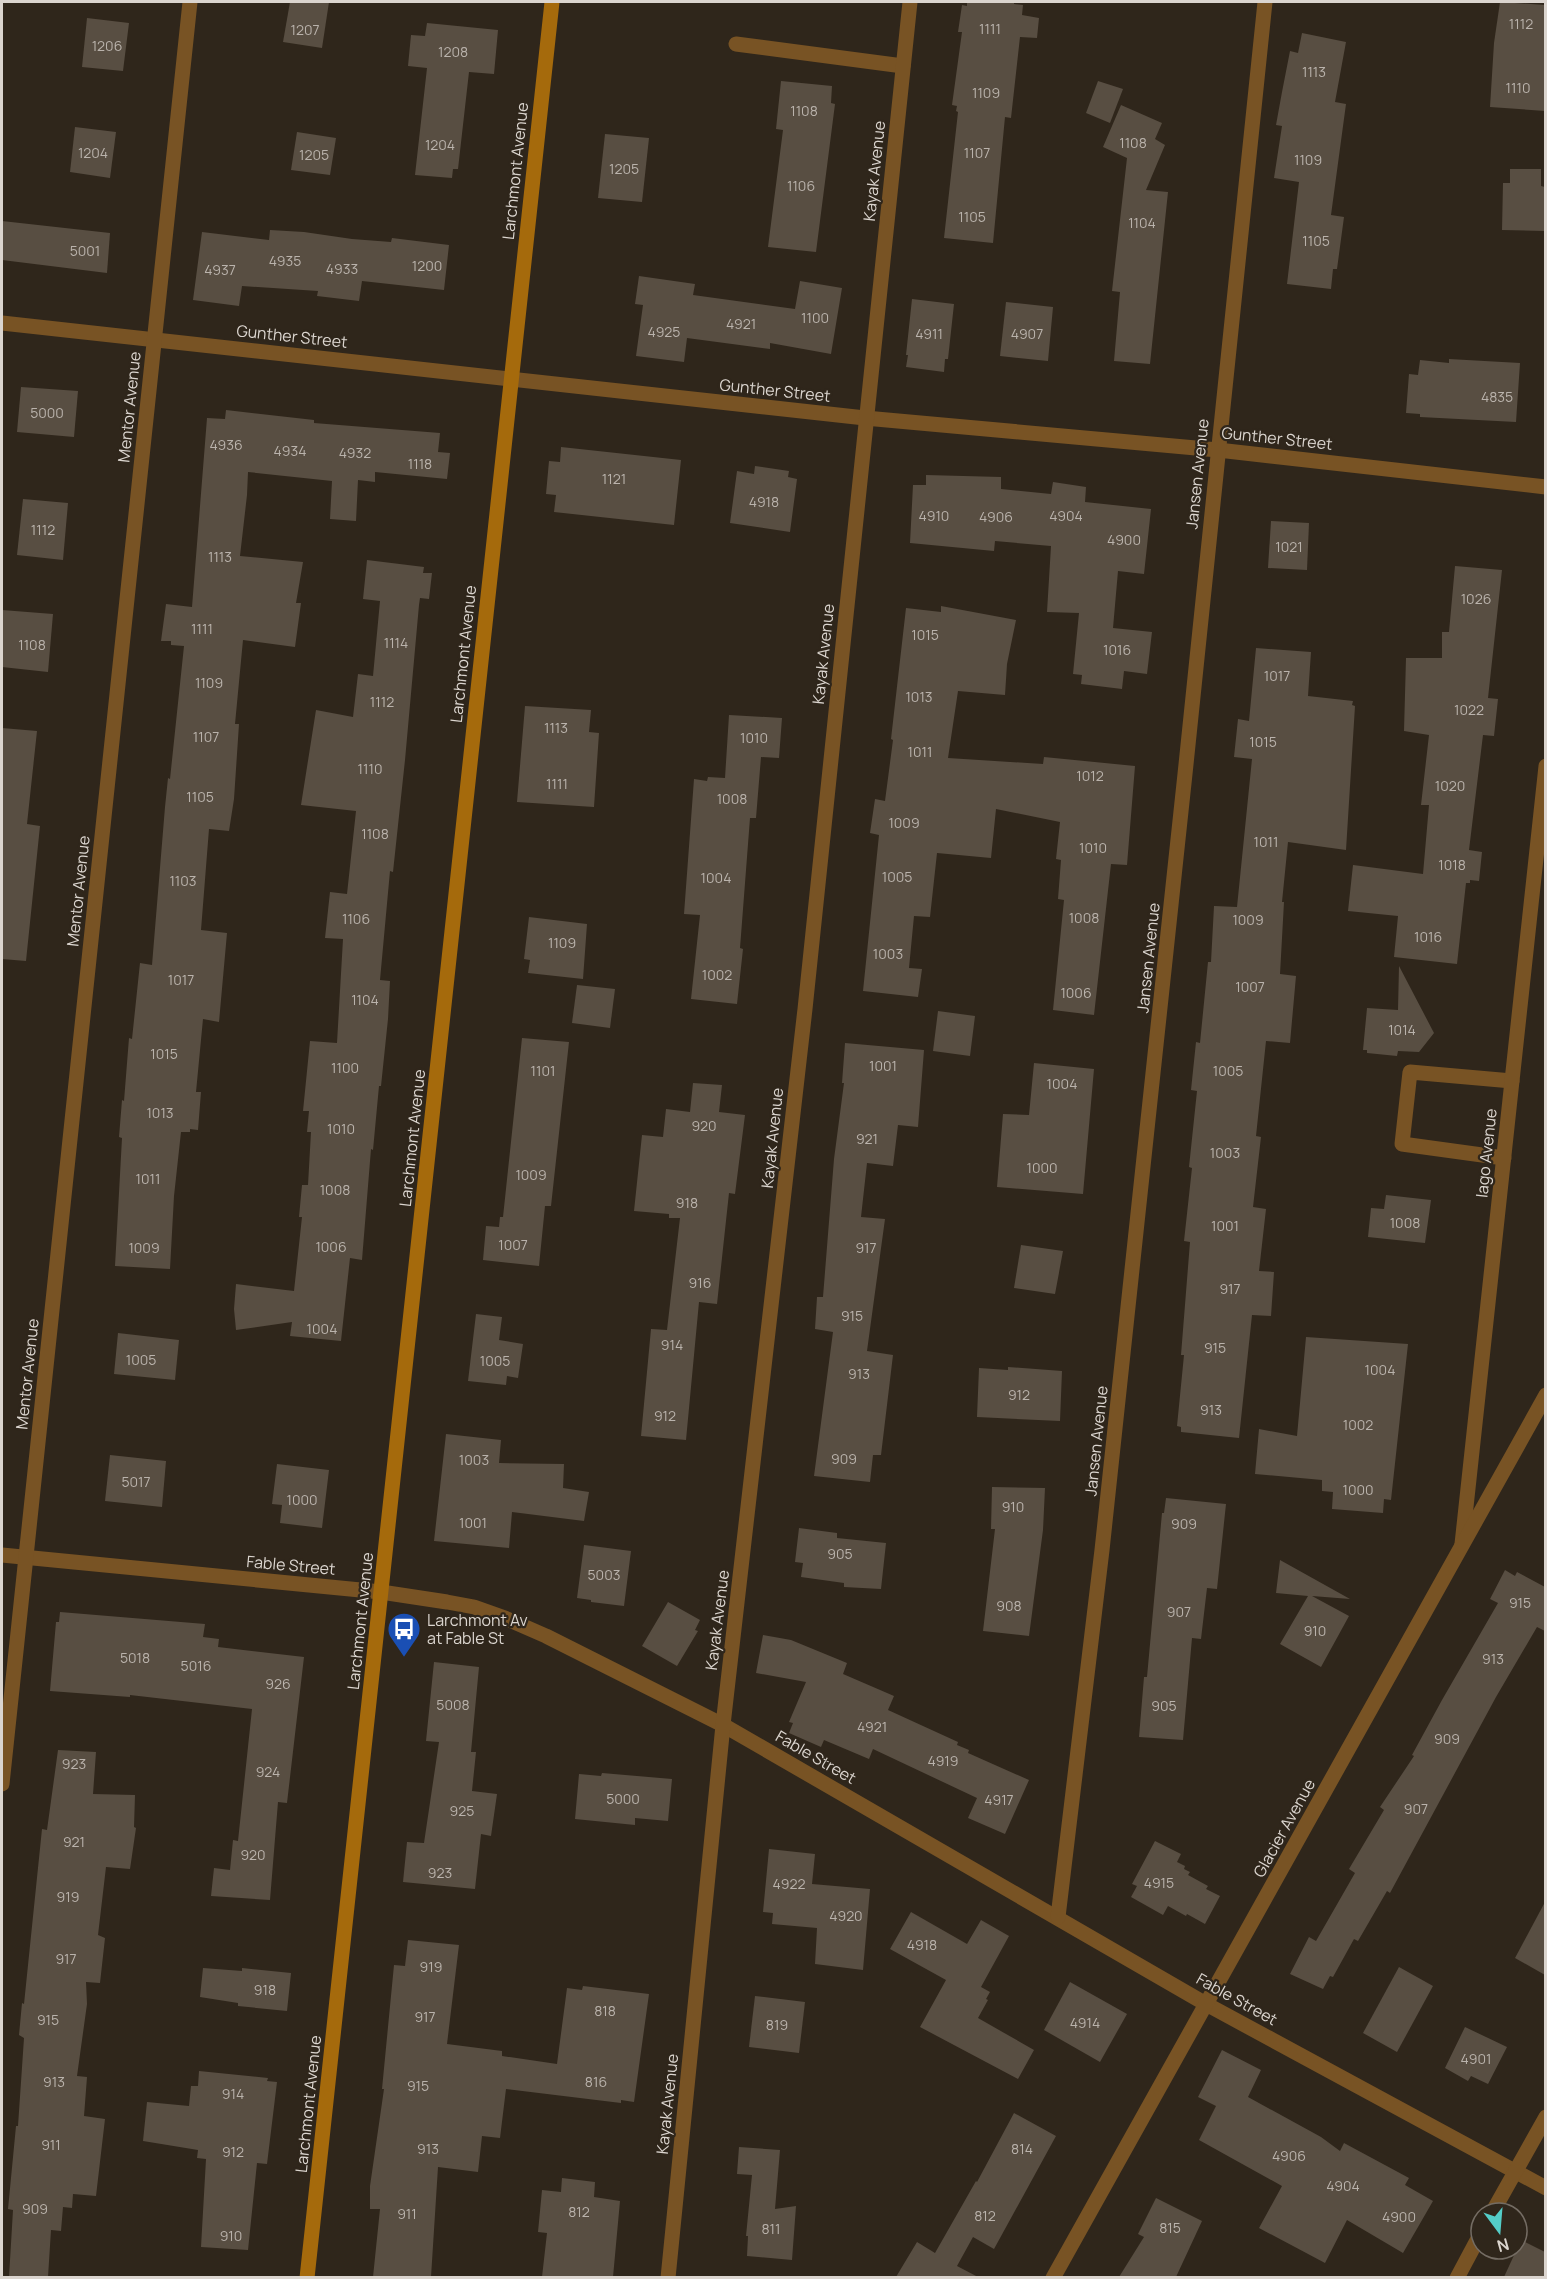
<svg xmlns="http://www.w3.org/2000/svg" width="1547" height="2279" viewBox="0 0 1547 2279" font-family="Manrope,sans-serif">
<rect width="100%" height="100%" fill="#2f261b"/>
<g fill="#584e42">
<path d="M290 2H329L322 48 283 42Z"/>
<path d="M967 2H1014V4L1023 5 1022 15 1039 18 1037 38 1020 37 1011 118 1005 117 993 243 944 238 958 112 956 111 957 106 952 105 962 32H958L962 5 967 6Z"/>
<path d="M1500 2 1545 5V111L1490 107 1494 43Z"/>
<path d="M87 18 129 23 123 71 82 67Z"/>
<path d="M427 23 498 30 494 74 469 72 458 169H453L452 178 415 175 427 68 408 66 411 35 425 36Z"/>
<path d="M1302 33 1346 42 1335 102 1346 104 1331 215 1344 217 1337 269H1333L1331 289 1287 284 1299 182 1274 178 1282 126 1276 125 1282 92 1290 51 1298 53Z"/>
<path d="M781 81 832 86 831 103 835 104 816 252 768 247 783 130 776 129Z"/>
<path d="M1098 81 1123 89 1110 123 1086 113Z"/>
<path d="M1121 105 1162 123 1155 139 1165 145 1146 190 1168 192 1150 364 1114 361 1120 292 1112 291 1127 158 1103 147Z"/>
<path d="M75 127 116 132 110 178 70 172Z"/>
<path d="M297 132 336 138 330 175 291 170Z"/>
<path d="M605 134 649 138 642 202 598 198Z"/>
<path d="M1510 169H1541V186L1545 187V231L1502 230 1503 183H1510Z"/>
<path d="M2 221 110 233 107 273 2 260Z"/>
<path d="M270 230 304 232 352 239 391 242 392 238 449 245 444 290 362 281 359 301 317 296 318 291 242 286 239 306 193 300 202 232 269 240Z"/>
<path d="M639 276 695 284 693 295 795 309 800 281 842 288 831 354 770 343V349L687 338 684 362 636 356 643 305 635 304Z"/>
<path d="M912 299 954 304 948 359H945L944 372 906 367 908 355H906Z"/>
<path d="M1006 302 1053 307 1048 361 1000 356Z"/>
<path d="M1449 359 1520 363 1516 422 1420 417V414L1406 413 1409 374 1418 375 1420 360 1449 363Z"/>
<path d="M21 387 78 391 74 437 17 432Z"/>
<path d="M226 410 314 420V423L440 433 438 452 450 453 447 479 375 472V482L358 480 356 521 330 519 332 481 248 472 247 495 240 556 303 562 296 603H301L295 647 243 640 235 724H239L234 799 229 831 209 829 201 930 227 933 219 1022 203 1019 196 1092H201L198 1130 190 1129V1132H181L174 1196 170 1269 115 1266 122 1138 119 1137 122 1100 124 1101 129 1038 132 1039 140 963 152 965 165 807 168 778 170 779 184 646 171 645V641H161L166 604 192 607 207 418 225 419Z"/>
<path d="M561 447 681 460 674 525 554 512 556 495 546 494 549 461 560 462Z"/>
<path d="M755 466 789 471 788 477 797 479 790 532 730 523 737 471 754 474Z"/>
<path d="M926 475 1001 477V489L1051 494 1053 482 1086 487 1085 502 1151 509 1144 574 1118 571 1113 628 1152 632 1147 674 1124 671 1122 689 1081 684 1082 675 1073 674 1079 613 1047 612 1051 546 995 541 994 551 910 543 913 485H926Z"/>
<path d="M23 499 68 503 63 560 17 555Z"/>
<path d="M1271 521 1309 523 1307 570 1268 568Z"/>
<path d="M367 560 424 567 423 573H432L429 599 420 598 419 605 405 760 393 872 390 871 380 980 390 981 388 1019 381 1086H379L373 1150 371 1149 362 1260 350 1258 341 1341 290 1336 292 1322 236 1330 234 1309 236 1284 294 1291 302 1217H299L302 1185H308L311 1132H307L309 1111H303L310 1041 337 1043 343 939 325 938 330 892 347 894 356 811 301 805 316 710 353 717 358 674 373 676 380 601 363 599Z"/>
<path d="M1455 566 1502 570 1488 698 1498 699 1494 736 1483 735 1469 850 1482 852 1479 881 1470 880V883H1466L1457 964 1394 957 1398 916 1348 911 1353 865 1423 874 1429 805H1421L1429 735 1404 731 1406 658H1442V632H1449Z"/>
<path d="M941 606 1016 620 1007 664 1005 695 958 691 948 758 1043 764 1044 757 1135 766 1127 865 1111 864 1094 1015 1053 1010 1064 900 1058 899 1061 860 1056 859 1060 822 996 809 991 858 937 853 930 917 914 916 909 968 922 969 918 997 863 991 879 835 870 833 875 799 885 801 893 740 891 739 906 608 941 612Z"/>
<path d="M2 610 53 614 48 672 2 667Z"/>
<path d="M1256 648 1311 652 1308 696 1353 701 1352 705 1355 706 1346 850 1288 842 1282 902H1284L1280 974 1296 976 1290 1043 1266 1041 1256 1136 1261 1137 1253 1207 1266 1209 1259 1271 1274 1272 1271 1316 1252 1315 1239 1438 1181 1432V1427L1177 1426 1184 1355H1181L1190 1242 1184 1241 1192 1168 1189 1167 1197 1091 1191 1090 1196 1042 1200 1043 1208 962H1211L1214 906 1237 907 1252 759 1234 757 1238 719 1249 721Z"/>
<path d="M525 706 591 710 589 732 599 733 594 807 517 802Z"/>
<path d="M729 715 782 718 779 758 761 757 756 818H750L740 948 743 949 737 1004 691 999 700 915 684 914 694 779 707 781 708 777 725 778Z"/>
<path d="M2 728 37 731 27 824 40 826 26 961 2 959Z"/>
<path d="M529 917 587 924 583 979 528 973 530 960 524 959Z"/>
<path d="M1399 966 1434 1033 1419 1052 1398 1051 1397 1056 1367 1053V1050H1363L1367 1008 1398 1010Z"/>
<path d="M577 985 615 989 610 1028 572 1023Z"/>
<path d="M938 1011 975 1016 970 1056 933 1051Z"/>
<path d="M522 1038 569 1042 551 1206H545L539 1266 483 1260 486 1226 499 1227 500 1217H503Z"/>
<path d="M845 1043 924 1050 918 1127 898 1125 893 1166 867 1163 861 1217 885 1219 867 1351 893 1355 881 1455H873L870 1482 814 1476 833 1332 815 1329 817 1297H823L834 1159 844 1083H842Z"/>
<path d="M1034 1063 1094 1069 1083 1194 997 1187 1003 1114 1029 1115Z"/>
<path d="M693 1083 722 1085 719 1112 745 1115 735 1194 729 1193 717 1304 699 1302 686 1440 641 1436 651 1329 667 1330 680 1218H669V1214L634 1211 642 1135 663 1137 666 1109 690 1112Z"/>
<path d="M1386 1195 1431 1200 1425 1243 1368 1237 1371 1208 1384 1209Z"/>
<path d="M1021 1245 1063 1251 1055 1294 1014 1288Z"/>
<path d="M476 1314 502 1317 499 1340 523 1344 518 1378 507 1376 506 1385 468 1381Z"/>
<path d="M118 1333 179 1340 175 1380 114 1374Z"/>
<path d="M1306 1337 1408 1344 1391 1500 1384 1499 1383 1513 1332 1509 1333 1492 1322 1491V1480L1255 1474 1259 1429 1297 1436Z"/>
<path d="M1008 1367 1062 1371 1060 1421 977 1417 979 1368 1008 1370Z"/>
<path d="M446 1434 501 1440 499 1463 564 1464 563 1488 589 1492 584 1521 512 1512 509 1548 434 1541Z"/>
<path d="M110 1455 166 1461 162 1507 105 1501Z"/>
<path d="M277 1464 329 1470 322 1528 280 1523 282 1505 272 1504Z"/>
<path d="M992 1487 1045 1488 1043 1530 1029 1636 983 1631 995 1529H991Z"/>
<path d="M1166 1498 1226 1504 1217 1589 1207 1588 1201 1639 1192 1638 1183 1740 1139 1737 1144 1677H1147L1162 1513H1164Z"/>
<path d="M799 1528 837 1533V1538L886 1543 881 1589 844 1587V1583L801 1577 803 1563 795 1562Z"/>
<path d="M584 1545 631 1551 624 1606 591 1602V1600L577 1598Z"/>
<path d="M1280 1560 1350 1599 1312 1596 1349 1616 1321 1667 1280 1644 1308 1596 1276 1593Z"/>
<path d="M1505 1570 1515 1576 1517 1572 1545 1587V1631L1537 1627 1496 1697 1390 1893 1387 1891 1358 1941 1354 1939 1333 1977 1330 1976 1323 1989 1290 1974 1309 1937 1316 1941 1355 1873 1349 1869 1384 1810 1380 1807 1414 1756 1412 1755 1442 1700 1498 1603 1490 1599Z"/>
<path d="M668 1602 700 1620 695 1630 698 1631 677 1666 642 1646Z"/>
<path d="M60 1612 205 1624 203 1637 219 1639 218 1647 304 1657 287 1803 278 1802 270 1900 211 1896 214 1868 230 1870 233 1840 238 1841 252 1709 130 1695V1697L50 1691 56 1622H59Z"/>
<path d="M763 1635 791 1640 847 1663 843 1674 894 1696 888 1710 958 1742 957 1745 969 1750 968 1753 1029 1780 1005 1834 968 1818 977 1798 873 1749 869 1759 824 1740 821 1747 789 1733 793 1723 789 1722 806 1682 756 1673Z"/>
<path d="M434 1662 479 1667 471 1752H476L472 1791 497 1794 491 1836 481 1834 475 1889 403 1882 407 1842 424 1843 439 1742 426 1741Z"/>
<path d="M58 1750 96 1752 93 1794 135 1795 134 1827 136 1828 130 1869 106 1867 98 1935 105 1938 100 1983 86 1982 87 2004 77 2076 87 2077 84 2116 105 2119 96 2196 73 2194 72 2208 63 2207 61 2231 51 2230 48 2277H9L13 2210 8 2209 16 2126H18L24 2038 19 2035 22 2003 24 2004 42 1829 47 1830Z"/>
<path d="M602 1773 672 1779 668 1821 635 1818V1825L575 1819 579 1774 601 1776Z"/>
<path d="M1155 1841 1181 1854 1177 1862 1185 1866 1184 1869 1190 1872 1188 1875 1208 1886 1206 1889 1220 1896 1205 1924 1187 1914 1186 1916 1168 1906 1163 1915 1131 1897 1137 1886 1132 1884Z"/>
<path d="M769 1849 815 1854 812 1884 870 1889 863 1970 815 1964 817 1928 772 1924 773 1913 763 1912Z"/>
<path d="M1545 1902V1975L1515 1958Z"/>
<path d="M911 1912 967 1944 981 1920 1009 1936 981 1987 990 1992 986 1999 988 2000 978 2018 1034 2050 1018 2079 920 2027 946 1980 890 1949Z"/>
<path d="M408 1940 459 1945 447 2044 502 2051V2056L557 2064 567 1988 582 1990 583 1986 649 1994 634 2102 621 2100V2103L506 2089 500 2138 482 2136 478 2172 438 2167 431 2277H373L380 2209H370V2186L384 2089H382L394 1965 405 1966Z"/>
<path d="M1399 1967 1433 1986 1397 2052 1363 2033Z"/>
<path d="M203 1968 242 1971V1968L291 1973 287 2011 238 2006V2003L200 1997Z"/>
<path d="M1070 1982 1127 2014 1100 2062 1044 2030Z"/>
<path d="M755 1996 805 2002 799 2053 749 2047Z"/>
<path d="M1465 2027 1507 2047 1488 2084 1471 2076 1468 2081 1445 2068Z"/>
<path d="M1222 2050 1261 2070 1248 2097 1321 2137 1340 2151 1344 2143 1409 2178 1405 2185 1433 2201 1403 2253 1347 2220 1325 2263 1259 2228 1282 2186 1199 2140 1216 2106 1198 2097Z"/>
<path d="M199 2071 268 2078 267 2081 277 2082 267 2164 257 2163 248 2250 201 2247 206 2159 197 2158 198 2150 143 2141 147 2102 189 2106 191 2086H198Z"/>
<path d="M1014 2113 1056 2136 994 2249 973 2237 957 2266 978 2277H896L917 2242 935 2253 976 2181 977 2182Z"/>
<path d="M739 2147 780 2150 775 2209 796 2206 792 2260 747 2256 748 2236H746L752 2175 737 2174Z"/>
<path d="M562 2178 595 2182 594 2197 620 2201 613 2277H542L547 2233 538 2232 542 2190 561 2192Z"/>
<path d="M1156 2198 1202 2221 1176 2277H1119L1144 2237 1138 2234Z"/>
<path d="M1521 2240 1545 2252V2277H1504Z"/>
</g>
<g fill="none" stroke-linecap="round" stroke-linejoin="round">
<g stroke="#785324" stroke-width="15">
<path d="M736 44 903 66"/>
<path d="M1504 1158 1402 1144 1410 1072 1512 1081"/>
<path d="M1462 1544 1546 766"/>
</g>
<g stroke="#785324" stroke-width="15">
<path d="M2 323 865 418 1218 450 1546 487"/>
<path d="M2 1555 381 1592 447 1602 474 1607 505 1618 546 1636 723 1725 1206 2004 1546 2188"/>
<path d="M2 1784 190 2"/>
<path d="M1058 1917 1102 1550 1185 774 1265 2"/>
<path d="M1492 2213 1546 2117"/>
<path d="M668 2278 723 1725 805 1009 910 2"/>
<path d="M1053 2278 1546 1395"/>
<path d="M1457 2278 1481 2233"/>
</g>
<path stroke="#a56a0c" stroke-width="15" d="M307 2278 552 2"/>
</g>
<defs>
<g id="bus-pin" transform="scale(1.725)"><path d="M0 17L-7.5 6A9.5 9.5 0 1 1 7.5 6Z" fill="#1a4fb4" stroke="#2f261b"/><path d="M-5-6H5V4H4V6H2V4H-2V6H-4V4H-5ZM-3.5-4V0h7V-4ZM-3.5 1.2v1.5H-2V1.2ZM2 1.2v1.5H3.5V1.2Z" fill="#fff"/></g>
</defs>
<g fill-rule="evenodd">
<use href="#bus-pin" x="404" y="1629"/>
</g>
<g text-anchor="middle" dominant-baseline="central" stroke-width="4.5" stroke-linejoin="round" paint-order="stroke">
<g font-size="14" fill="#bab3ac">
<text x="1521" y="23">1112</text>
<text x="990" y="28">1111</text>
<text x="305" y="29">1207</text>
<text x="107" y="45">1206</text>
<text x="453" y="51">1208</text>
<text x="1314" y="71">1113</text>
<text x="1518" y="87">1110</text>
<text x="986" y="92">1109</text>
<text x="804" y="110">1108</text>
<text x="1133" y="142">1108</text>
<text x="440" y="144">1204</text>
<text x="93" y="152">1204</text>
<text x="977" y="152">1107</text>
<text x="314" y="154">1205</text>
<text x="1308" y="159">1109</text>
<text x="624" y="168">1205</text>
<text x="801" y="185">1106</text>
<text x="972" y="216">1105</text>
<text x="1142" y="222">1104</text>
<text x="1316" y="240">1105</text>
<text x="85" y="250">5001</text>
<text x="285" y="260">4935</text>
<text x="427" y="265">1200</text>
<text x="342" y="268">4933</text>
<text x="220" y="269">4937</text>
<text x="815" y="317">1100</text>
<text x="741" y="323">4921</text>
<text x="664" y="331">4925</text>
<text x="929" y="333">4911</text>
<text x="1027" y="333">4907</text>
<text x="1497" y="396">4835</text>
<text x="47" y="412">5000</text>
<text x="226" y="444">4936</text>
<text x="290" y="450">4934</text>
<text x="355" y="452">4932</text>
<text x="420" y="463">1118</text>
<text x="614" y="478">1121</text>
<text x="764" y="501">4918</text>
<text x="934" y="515">4910</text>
<text x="1066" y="515">4904</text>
<text x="996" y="516">4906</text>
<text x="43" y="529">1112</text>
<text x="1124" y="539">4900</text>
<text x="1289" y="546">1021</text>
<text x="220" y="556">1113</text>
<text x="1476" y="598">1026</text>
<text x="202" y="628">1111</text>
<text x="925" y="634">1015</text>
<text x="396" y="642">1114</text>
<text x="32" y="644">1108</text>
<text x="1117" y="649">1016</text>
<text x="1277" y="675">1017</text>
<text x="209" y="682">1109</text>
<text x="919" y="696">1013</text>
<text x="382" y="701">1112</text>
<text x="1469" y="709">1022</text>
<text x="556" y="727">1113</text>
<text x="206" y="736">1107</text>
<text x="754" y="737">1010</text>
<text x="1263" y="741">1015</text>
<text x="920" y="751">1011</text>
<text x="370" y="768">1110</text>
<text x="1090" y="775">1012</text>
<text x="557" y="783">1111</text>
<text x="1450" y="785">1020</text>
<text x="200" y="796">1105</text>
<text x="732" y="798">1008</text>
<text x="904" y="822">1009</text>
<text x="375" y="833">1108</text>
<text x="1266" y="841">1011</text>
<text x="1093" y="847">1010</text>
<text x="1452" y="864">1018</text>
<text x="897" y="876">1005</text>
<text x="716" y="877">1004</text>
<text x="183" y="880">1103</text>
<text x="1084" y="917">1008</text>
<text x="356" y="918">1106</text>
<text x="1248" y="919">1009</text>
<text x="1428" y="936">1016</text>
<text x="562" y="942">1109</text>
<text x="888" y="953">1003</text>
<text x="717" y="974">1002</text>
<text x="181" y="979">1017</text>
<text x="1250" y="986">1007</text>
<text x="1076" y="992">1006</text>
<text x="365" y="999">1104</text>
<text x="1402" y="1029">1014</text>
<text x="164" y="1053">1015</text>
<text x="883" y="1065">1001</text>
<text x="345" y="1067">1100</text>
<text x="543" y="1070">1101</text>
<text x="1228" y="1070">1005</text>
<text x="1062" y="1083">1004</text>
<text x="160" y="1112">1013</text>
<text x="704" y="1125">920</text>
<text x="341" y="1128">1010</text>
<text x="867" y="1138">921</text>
<text x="1225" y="1152">1003</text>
<text x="1042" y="1167">1000</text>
<text x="531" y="1174">1009</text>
<text x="148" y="1178">1011</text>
<text x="335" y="1189">1008</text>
<text x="687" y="1202">918</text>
<text x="1405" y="1222">1008</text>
<text x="1225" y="1225">1001</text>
<text x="513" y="1244">1007</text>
<text x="331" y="1246">1006</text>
<text x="144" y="1247">1009</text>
<text x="866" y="1247">917</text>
<text x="700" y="1282">916</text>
<text x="1230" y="1288">917</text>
<text x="852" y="1315">915</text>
<text x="322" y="1328">1004</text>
<text x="672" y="1344">914</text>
<text x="1215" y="1347">915</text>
<text x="141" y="1359">1005</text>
<text x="495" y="1360">1005</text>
<text x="1380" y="1369">1004</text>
<text x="859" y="1373">913</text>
<text x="1019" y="1394">912</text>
<text x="1211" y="1409">913</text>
<text x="665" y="1415">912</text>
<text x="1358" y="1424">1002</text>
<text x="844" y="1458">909</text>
<text x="474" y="1459">1003</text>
<text x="136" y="1481">5017</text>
<text x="1358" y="1489">1000</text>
<text x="302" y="1499">1000</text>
<text x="1013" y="1506">910</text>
<text x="473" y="1522">1001</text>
<text x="1184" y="1523">909</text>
<text x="840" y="1553">905</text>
<text x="604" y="1574">5003</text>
<text x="1520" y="1602">915</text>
<text x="1009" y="1605">908</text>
<text x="1179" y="1611">907</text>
<text x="1315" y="1630">910</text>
<text x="135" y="1657">5018</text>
<text x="1493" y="1658">913</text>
<text x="196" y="1665">5016</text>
<text x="278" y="1683">926</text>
<text x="453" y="1704">5008</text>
<text x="1164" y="1705">905</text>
<text x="872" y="1726">4921</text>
<text x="1447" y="1738">909</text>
<text x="943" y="1760">4919</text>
<text x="74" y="1763">923</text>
<text x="268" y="1771">924</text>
<text x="623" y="1798">5000</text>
<text x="999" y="1799">4917</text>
<text x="1416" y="1808">907</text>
<text x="462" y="1810">925</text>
<text x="74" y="1841">921</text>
<text x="253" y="1854">920</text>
<text x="440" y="1872">923</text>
<text x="1159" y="1882">4915</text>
<text x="789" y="1883">4922</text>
<text x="68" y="1896">919</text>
<text x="846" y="1915">4920</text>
<text x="922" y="1944">4918</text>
<text x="66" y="1958">917</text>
<text x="431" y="1966">919</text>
<text x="265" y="1989">918</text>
<text x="605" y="2010">818</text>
<text x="425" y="2016">917</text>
<text x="48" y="2019">915</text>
<text x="1085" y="2022">4914</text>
<text x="777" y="2024">819</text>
<text x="1476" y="2058">4901</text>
<text x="54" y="2081">913</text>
<text x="596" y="2081">816</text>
<text x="418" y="2085">915</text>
<text x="233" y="2093">914</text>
<text x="51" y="2144">911</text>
<text x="428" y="2148">913</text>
<text x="1022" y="2148">814</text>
<text x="233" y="2151">912</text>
<text x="1289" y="2155">4906</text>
<text x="1343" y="2185">4904</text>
<text x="35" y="2208">909</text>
<text x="579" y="2211">812</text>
<text x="407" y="2213">911</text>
<text x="985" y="2215">812</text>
<text x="1399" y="2216">4900</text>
<text x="1170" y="2227">815</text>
<text x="771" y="2228">811</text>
<text x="231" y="2235">910</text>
</g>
<g font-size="16" fill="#dbd5cf" stroke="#2f261b">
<text transform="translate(515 171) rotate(-84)">Larchmont Avenue</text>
<text transform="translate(874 171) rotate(-84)">Kayak Avenue</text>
<text transform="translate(292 336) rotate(6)">Gunther Street</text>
<text transform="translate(775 390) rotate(6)">Gunther Street</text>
<text transform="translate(129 407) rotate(-84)">Mentor Avenue</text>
<text transform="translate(1277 438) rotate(6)">Gunther Street</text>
<text transform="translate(1197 474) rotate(-84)">Jansen Avenue</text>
<text transform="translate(463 654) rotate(-84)">Larchmont Avenue</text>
<text transform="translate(823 654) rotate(-84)">Kayak Avenue</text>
<text transform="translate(78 891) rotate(-84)">Mentor Avenue</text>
<text transform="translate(1148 958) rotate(-84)">Jansen Avenue</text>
<text transform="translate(412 1138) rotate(-84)">Larchmont Avenue</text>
<text transform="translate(772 1138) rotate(-84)">Kayak Avenue</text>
<text transform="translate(1486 1153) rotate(-84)">Iago Avenue</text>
<text transform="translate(27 1374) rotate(-84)">Mentor Avenue</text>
<text transform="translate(1096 1441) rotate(-84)">Jansen Avenue</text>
<text transform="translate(291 1565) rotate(5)">Fable Street</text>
<text transform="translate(717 1620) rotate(-83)">Kayak Avenue</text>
<text transform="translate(360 1621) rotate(-84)">Larchmont Avenue</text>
<text transform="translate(816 1757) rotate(30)">Fable Street</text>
<text transform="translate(1284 1828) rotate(-61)">Glacier Avenue</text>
<text transform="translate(1237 1999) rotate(29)">Fable Street</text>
<text transform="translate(308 2104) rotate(-84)">Larchmont Avenue</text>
<text transform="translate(667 2104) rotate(-84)">Kayak Avenue</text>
</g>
<g font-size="16" fill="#dbd5cf" stroke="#2f261b" text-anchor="start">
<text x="427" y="1620">Larchmont Av<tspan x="427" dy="18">at Fable St</tspan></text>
</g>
</g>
<rect width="1547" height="2279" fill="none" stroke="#dbd5cf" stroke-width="6"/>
<g transform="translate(1499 2231) rotate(164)"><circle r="28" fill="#2f261b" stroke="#746c63" stroke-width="1.5"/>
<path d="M0-4.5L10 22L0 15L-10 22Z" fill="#54cdc8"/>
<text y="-9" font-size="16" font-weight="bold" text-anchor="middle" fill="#dbd5cf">N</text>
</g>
</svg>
